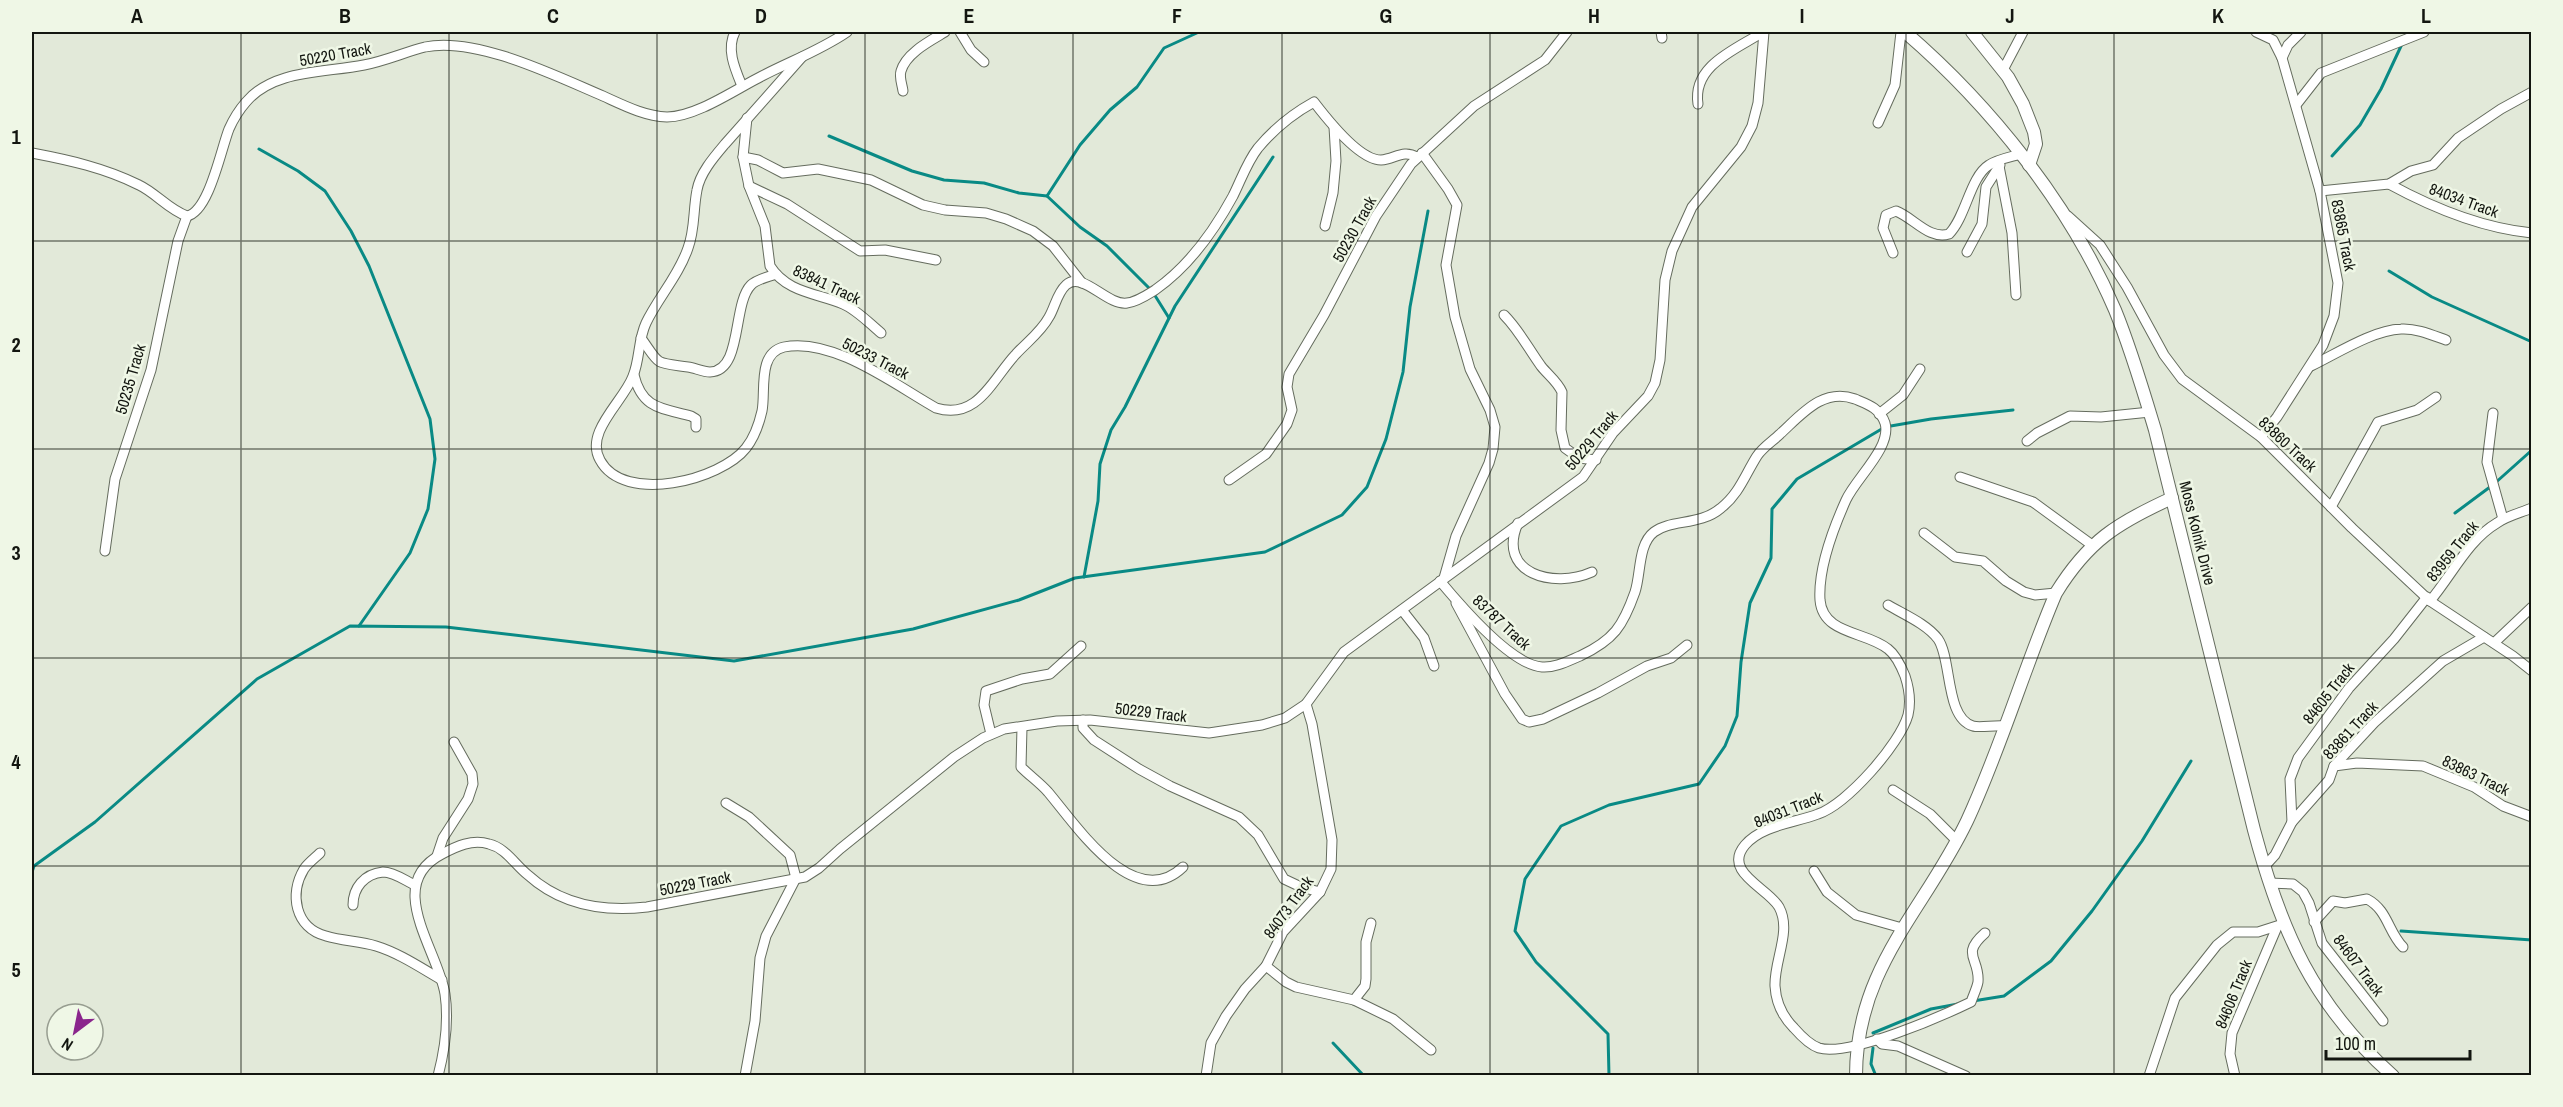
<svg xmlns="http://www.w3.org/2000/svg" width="2563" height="1107" viewBox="0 0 2563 1107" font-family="'Archivo Narrow',sans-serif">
<rect width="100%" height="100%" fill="#e2e9d9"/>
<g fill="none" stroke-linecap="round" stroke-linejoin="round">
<g stroke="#098a85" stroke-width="3">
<path d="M829 136 912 171 944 180 984 183 1019 193 1047 196 1080 227 1107 246 1150 289"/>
<path d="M259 149 298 171 325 191 351 231 369 266 430 419 435 459 428 509 410 553 359 626"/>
<path d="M2332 156 2360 125 2381 89 2402 44"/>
<path d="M1047 196 1080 145 1110 110 1137 87 1164 48 1199 32"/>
<path d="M2389 271 2432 297 2532 342"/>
<path d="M1154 294 1169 318"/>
<path d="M2455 513 2494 484 2532 450"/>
<path d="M1084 577 1098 501 1100 464 1111 430 1125 407 1175 306 1273 157"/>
<path d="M32 872 34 866 95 822 257 679 350 626 446 627 734 661 913 629 1019 600 1075 578 1265 552 1342 515 1367 487 1386 439 1403 372 1410 307 1428 211"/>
<path d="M2401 931 2532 940"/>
<path d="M1973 1001 2004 996 2051 961 2092 911 2142 841 2191 761"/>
<path d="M1873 1033 1931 1009 1958 1004"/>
<path d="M1333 1043 1364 1076"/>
<path d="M1873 1048 1871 1064 1876 1076"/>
<path d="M1609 1076 1608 1034 1536 962 1515 931 1525 879 1561 826 1609 805 1699 784 1725 746 1737 716 1741 662 1750 603 1771 558 1772 509 1797 479 1885 427 1931 419 2013 410"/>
</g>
<g stroke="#656c5e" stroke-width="11">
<g id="street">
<path d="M735 32C726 49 735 69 742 86"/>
<path d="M960 32 971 50 984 62"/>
<path d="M1661 32 1662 38"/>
<path d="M2256 32 2273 40 2282 58 2320 191 2338 283 2334 316 2323 345 2277 417 2261 437"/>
<path d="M802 57 725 144C714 157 700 173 697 190 693 210 695 230 688 248 679 275 658 298 646 323 638 340 640 359 633 376 624 401 584 432 600 460 624 505 721 480 746 448 754 438 759 424 762 411 766 392 757 353 784 347 833 337 895 385 936 408 978 421 993 378 1016 354 1027 342 1041 332 1049 317 1055 307 1057 293 1066 285 1082 270 1107 306 1127 303 1137 302 1147 295 1155 290 1188 267 1214 231 1233 196 1241 180 1247 162 1258 148 1273 130 1294 113 1314 102 1327 119 1359 160 1381 160 1395 159 1403 149 1417 157"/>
<path d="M2282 58 2288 45 2301 32"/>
<path d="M2003 70 2023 32"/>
<path d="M903 91C902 84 899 77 901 71 906 53 930 41 945 32"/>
<path d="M1698 104C1692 65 1737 49 1763 32"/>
<path d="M2296 105 2321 73 2424 32"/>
<path d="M747 118 743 157 749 186 765 226 770 266C787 293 817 293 843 304 857 310 869 323 881 333"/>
<path d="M1878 123 1895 85 1901 32"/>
<path d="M32 153C69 160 105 168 139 185 156 193 169 210 187 216 209 212 221 149 229 129 233 120 239 110 246 102 274 69 325 73 364 65 385 61 405 52 425 47 475 36 556 76 603 96 623 105 644 116 667 117 696 117 736 89 762 76 791 61 821 50 847 32"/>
<path d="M1422 153 1448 189 1457 205 1446 265 1455 317 1470 369 1490 410 1495 427 1493 449 1489 463 1456 536 1444 578"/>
<path d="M743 157 758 160 783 173 818 169 871 180 923 205 945 210 986 213 1006 219 1033 231 1053 246 1082 283"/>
<path d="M1999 166 2012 233 2016 295"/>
<path d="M2389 184C2433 208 2481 228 2532 233"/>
<path d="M749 186 787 204 860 251 885 250 936 260"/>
<path d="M2320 191 2389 184 2411 171 2433 165 2458 138 2501 109 2532 92"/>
<path d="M2068 216 2100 245 2127 287 2164 355 2182 379 2261 437 2352 528 2430 601 2513 656 2532 671"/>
<path d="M1325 226 1333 193 1336 161 1334 127"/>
<path d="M1967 252 1982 224 1986 187 2000 165"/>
<path d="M1893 253 1883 228 1886 215 1896 211C1914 218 1929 240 1949 234 1966 217 1970 177 1989 165 1998 159 2011 157 2021 154"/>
<path d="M1504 315C1519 330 1528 348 1541 366 1548 375 1557 381 1562 392L1561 430 1565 448 1579 458 1596 460"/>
<path d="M641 338C661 366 653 362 688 367 695 368 703 372 710 372 743 371 732 304 751 285 757 279 768 277 776 274"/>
<path d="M2311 366C2336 354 2373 330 2401 329 2416 328 2432 335 2446 340"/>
<path d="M634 375C642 409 662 408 691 416L696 419V427"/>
<path d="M2493 413 2487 462 2503 519"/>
<path d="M1879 414 1903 395 1920 369"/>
<path d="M2027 441 2037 433 2070 416 2101 417 2150 412"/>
<path d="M1960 477 2033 502 2092 545"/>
<path d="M1229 480 1266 454 1287 424 1292 410 1287 387 1289 374 1324 315 1376 216 1411 164 1474 106 1545 60 1567 32"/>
<path d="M2331 507 2378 422 2417 410 2436 397"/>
<path d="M1518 523C1496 574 1554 589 1592 572"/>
<path d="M1924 533 1955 557 1983 561 2006 581 2024 592 2035 595 2056 593"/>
<path d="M105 551 115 479 151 370 178 241 187 216"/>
<path d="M1440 581C1460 605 1511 665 1542 667 1555 668 1568 661 1580 656 1614 640 1623 626 1635 592 1641 574 1638 544 1654 532 1671 519 1700 526 1721 508 1739 494 1745 475 1757 456 1763 447 1773 441 1780 434 1801 415 1823 387 1855 399 1867 404 1880 408 1885 423 1892 447 1856 478 1846 500 1833 529 1818 568 1820 600 1823 635 1866 631 1888 649 1896 655 1901 666 1905 676 1909 688 1911 702 1908 715 1900 744 1847 804 1818 814 1795 823 1762 825 1745 845 1722 872 1768 888 1779 907 1792 931 1774 960 1775 986 1776 1003 1782 1016 1794 1028 1801 1036 1810 1045 1819 1048 1849 1057 1942 1016 1971 1002 1973 996 1977 988 1978 982 1980 958 1960 955 1985 933"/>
<path d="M2430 601C2452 575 2468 540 2497 523 2507 516 2520 513 2532 508"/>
<path d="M1456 603 1505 694 1522 719 1529 722 1543 719 1598 693 1647 666 1671 658 1687 645"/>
<path d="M1888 605C1903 614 1927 624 1938 639 1952 659 1945 718 1973 726 1979 728 1995 725 2005 726"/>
<path d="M1402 610 1424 638 1434 666"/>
<path d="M2494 643 2532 607"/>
<path d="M1083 720V728L1094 740 1139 769 1170 786 1239 817 1258 835 1284 879 1301 887 1320 892"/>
<path d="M1022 727 1021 767C1030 776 1040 783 1048 792 1076 825 1134 914 1183 867"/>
<path d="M991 734 984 705 986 691 1022 679 1050 674 1081 646"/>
<path d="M2334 766 2357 763 2423 766 2474 787 2503 806 2532 817"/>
<path d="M1893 790 1930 814 1957 841"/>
<path d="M726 803 749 817 790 855 796 878 766 936 760 958 755 1021 745 1076"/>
<path d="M2292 822 2290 779 2298 758 2349 688 2394 639 2427 597"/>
<path d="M320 853C315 858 308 863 304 869 289 894 295 928 326 936 342 941 360 941 376 946 399 953 421 968 442 980"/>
<path d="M437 856 443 838 468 799 473 784 472 774 454 742"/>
<path d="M2264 867 2275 855 2292 822 2329 780 2334 766 2374 723 2443 661 2484 637"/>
<path d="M1814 871 1827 892 1856 915 1902 928"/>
<path d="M2269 883 2293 884 2303 892 2309 903 2322 943 2383 1021"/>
<path d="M353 905C353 888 364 874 383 872 394 872 406 881 415 885"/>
<path d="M2314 922 2333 901 2345 903 2367 899C2388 910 2388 932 2403 947"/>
<path d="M1266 966 1286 982 1296 987 1354 1000 1393 1019 1431 1050"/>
<path d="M1354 1000 1365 986 1366 979V942L1371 923"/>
<path d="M1877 1039 1882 1044 1898 1046 1966 1076"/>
<path d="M438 1076C445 1049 449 1021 445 994 438 950 383 884 442 854 457 846 472 839 489 844 506 848 515 865 528 875 561 905 604 912 647 907L805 877 819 868 840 849 954 757 983 738 1004 729 1057 721 1090 720 1209 733 1262 725 1285 718 1306 704 1344 652 1583 477 1613 433 1648 396 1655 383 1660 360 1665 280 1672 251 1692 207 1741 147 1752 126 1758 103 1764 32"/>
<path d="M1206 1076 1211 1043 1226 1016 1245 989 1266 966 1283 932 1320 892 1331 869 1332 840 1312 724 1306 704"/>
<path d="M2149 1076 2175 998 2217 945 2233 932H2258L2283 924"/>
<path d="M2235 1076 2230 1054 2232 1033 2277 927"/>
</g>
</g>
<g stroke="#656c5e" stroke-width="14">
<g id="secondary">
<path d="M1905 32C1991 106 2070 205 2115 310 2131 349 2143 390 2155 430L2254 830C2281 931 2313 1005 2393 1076"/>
<path d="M1972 32 2008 77 2023 104 2034 132 2036 144 2029 165"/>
<path d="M1856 1076C1856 967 1924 911 1967 821 2001 748 2024 668 2056 593 2088 541 2117 523 2172 498"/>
</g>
</g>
<use href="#street" stroke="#fff" stroke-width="9"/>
<use href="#secondary" stroke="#fff" stroke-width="12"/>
</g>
<path fill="none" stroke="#131610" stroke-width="1.5" stroke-opacity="0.55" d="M241 32V1076M449 32V1076M657 32V1076M865 32V1076M1073 32V1076M1282 32V1076M1490 32V1076M1698 32V1076M1906 32V1076M2114 32V1076M2322 32V1076M32 241H2532M32 449H2532M32 658H2532M32 866H2532"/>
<g text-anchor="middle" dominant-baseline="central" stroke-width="5" stroke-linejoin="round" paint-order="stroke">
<g font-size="16" fill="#131610" stroke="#eff7e6">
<text transform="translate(335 54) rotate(-10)">50220 Track</text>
<text transform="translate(2464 200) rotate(20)">84034 Track</text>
<text transform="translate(1354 229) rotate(-61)">50230 Track</text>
<text transform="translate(2344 235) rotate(79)">83865 Track</text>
<text transform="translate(827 284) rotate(25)">83841 Track</text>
<text transform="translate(876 358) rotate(27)">50233 Track</text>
<text transform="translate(130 379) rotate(-74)">50235 Track</text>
<text transform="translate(1591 440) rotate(-50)">50229 Track</text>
<text transform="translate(2288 444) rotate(43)">83860 Track</text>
<text transform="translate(2198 533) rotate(76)">Moss Kolnik Drive</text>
<text transform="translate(2452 551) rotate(-51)">83959 Track</text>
<text transform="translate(1502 622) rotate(43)">83787 Track</text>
<text transform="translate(2328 693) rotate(-52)">84605 Track</text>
<text transform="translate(1151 712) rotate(7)">50229 Track</text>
<text transform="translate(2350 730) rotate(-47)">83861 Track</text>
<text transform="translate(2476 775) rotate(26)">83863 Track</text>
<text transform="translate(1788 809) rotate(-22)">84031 Track</text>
<text transform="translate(695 883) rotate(-11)">50229 Track</text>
<text transform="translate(1288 907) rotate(-54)">84073 Track</text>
<text transform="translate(2359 965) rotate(53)">84607 Track</text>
<text transform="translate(2233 994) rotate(-68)">84606 Track</text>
</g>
</g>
<rect width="2563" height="1107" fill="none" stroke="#eff7e6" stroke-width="66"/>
<g transform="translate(75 1032) rotate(212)"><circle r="28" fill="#eff7e6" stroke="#979d90" stroke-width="1.5"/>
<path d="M0-4.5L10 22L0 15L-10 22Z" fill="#8a258c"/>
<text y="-9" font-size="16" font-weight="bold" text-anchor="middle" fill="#131610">N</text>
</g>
<path d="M2326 1050v9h144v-9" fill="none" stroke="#131610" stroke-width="3"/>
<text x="2335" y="1050" font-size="18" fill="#131610" stroke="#eff7e6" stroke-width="4.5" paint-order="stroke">100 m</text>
<rect x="33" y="33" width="2497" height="1041" fill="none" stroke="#131610" stroke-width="2"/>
<g font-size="20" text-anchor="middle" font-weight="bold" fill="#131610">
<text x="137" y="23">A</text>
<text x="345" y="23">B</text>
<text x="553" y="23">C</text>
<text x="761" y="23">D</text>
<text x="969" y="23">E</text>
<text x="1177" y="23">F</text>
<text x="1386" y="23">G</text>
<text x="1594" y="23">H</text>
<text x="1802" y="23">I</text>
<text x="2010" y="23">J</text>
<text x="2218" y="23">K</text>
<text x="2426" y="23">L</text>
<text x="16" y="144">1</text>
<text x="16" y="352">2</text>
<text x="16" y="560">3</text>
<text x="16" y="769">4</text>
<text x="16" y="977">5</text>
</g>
</svg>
